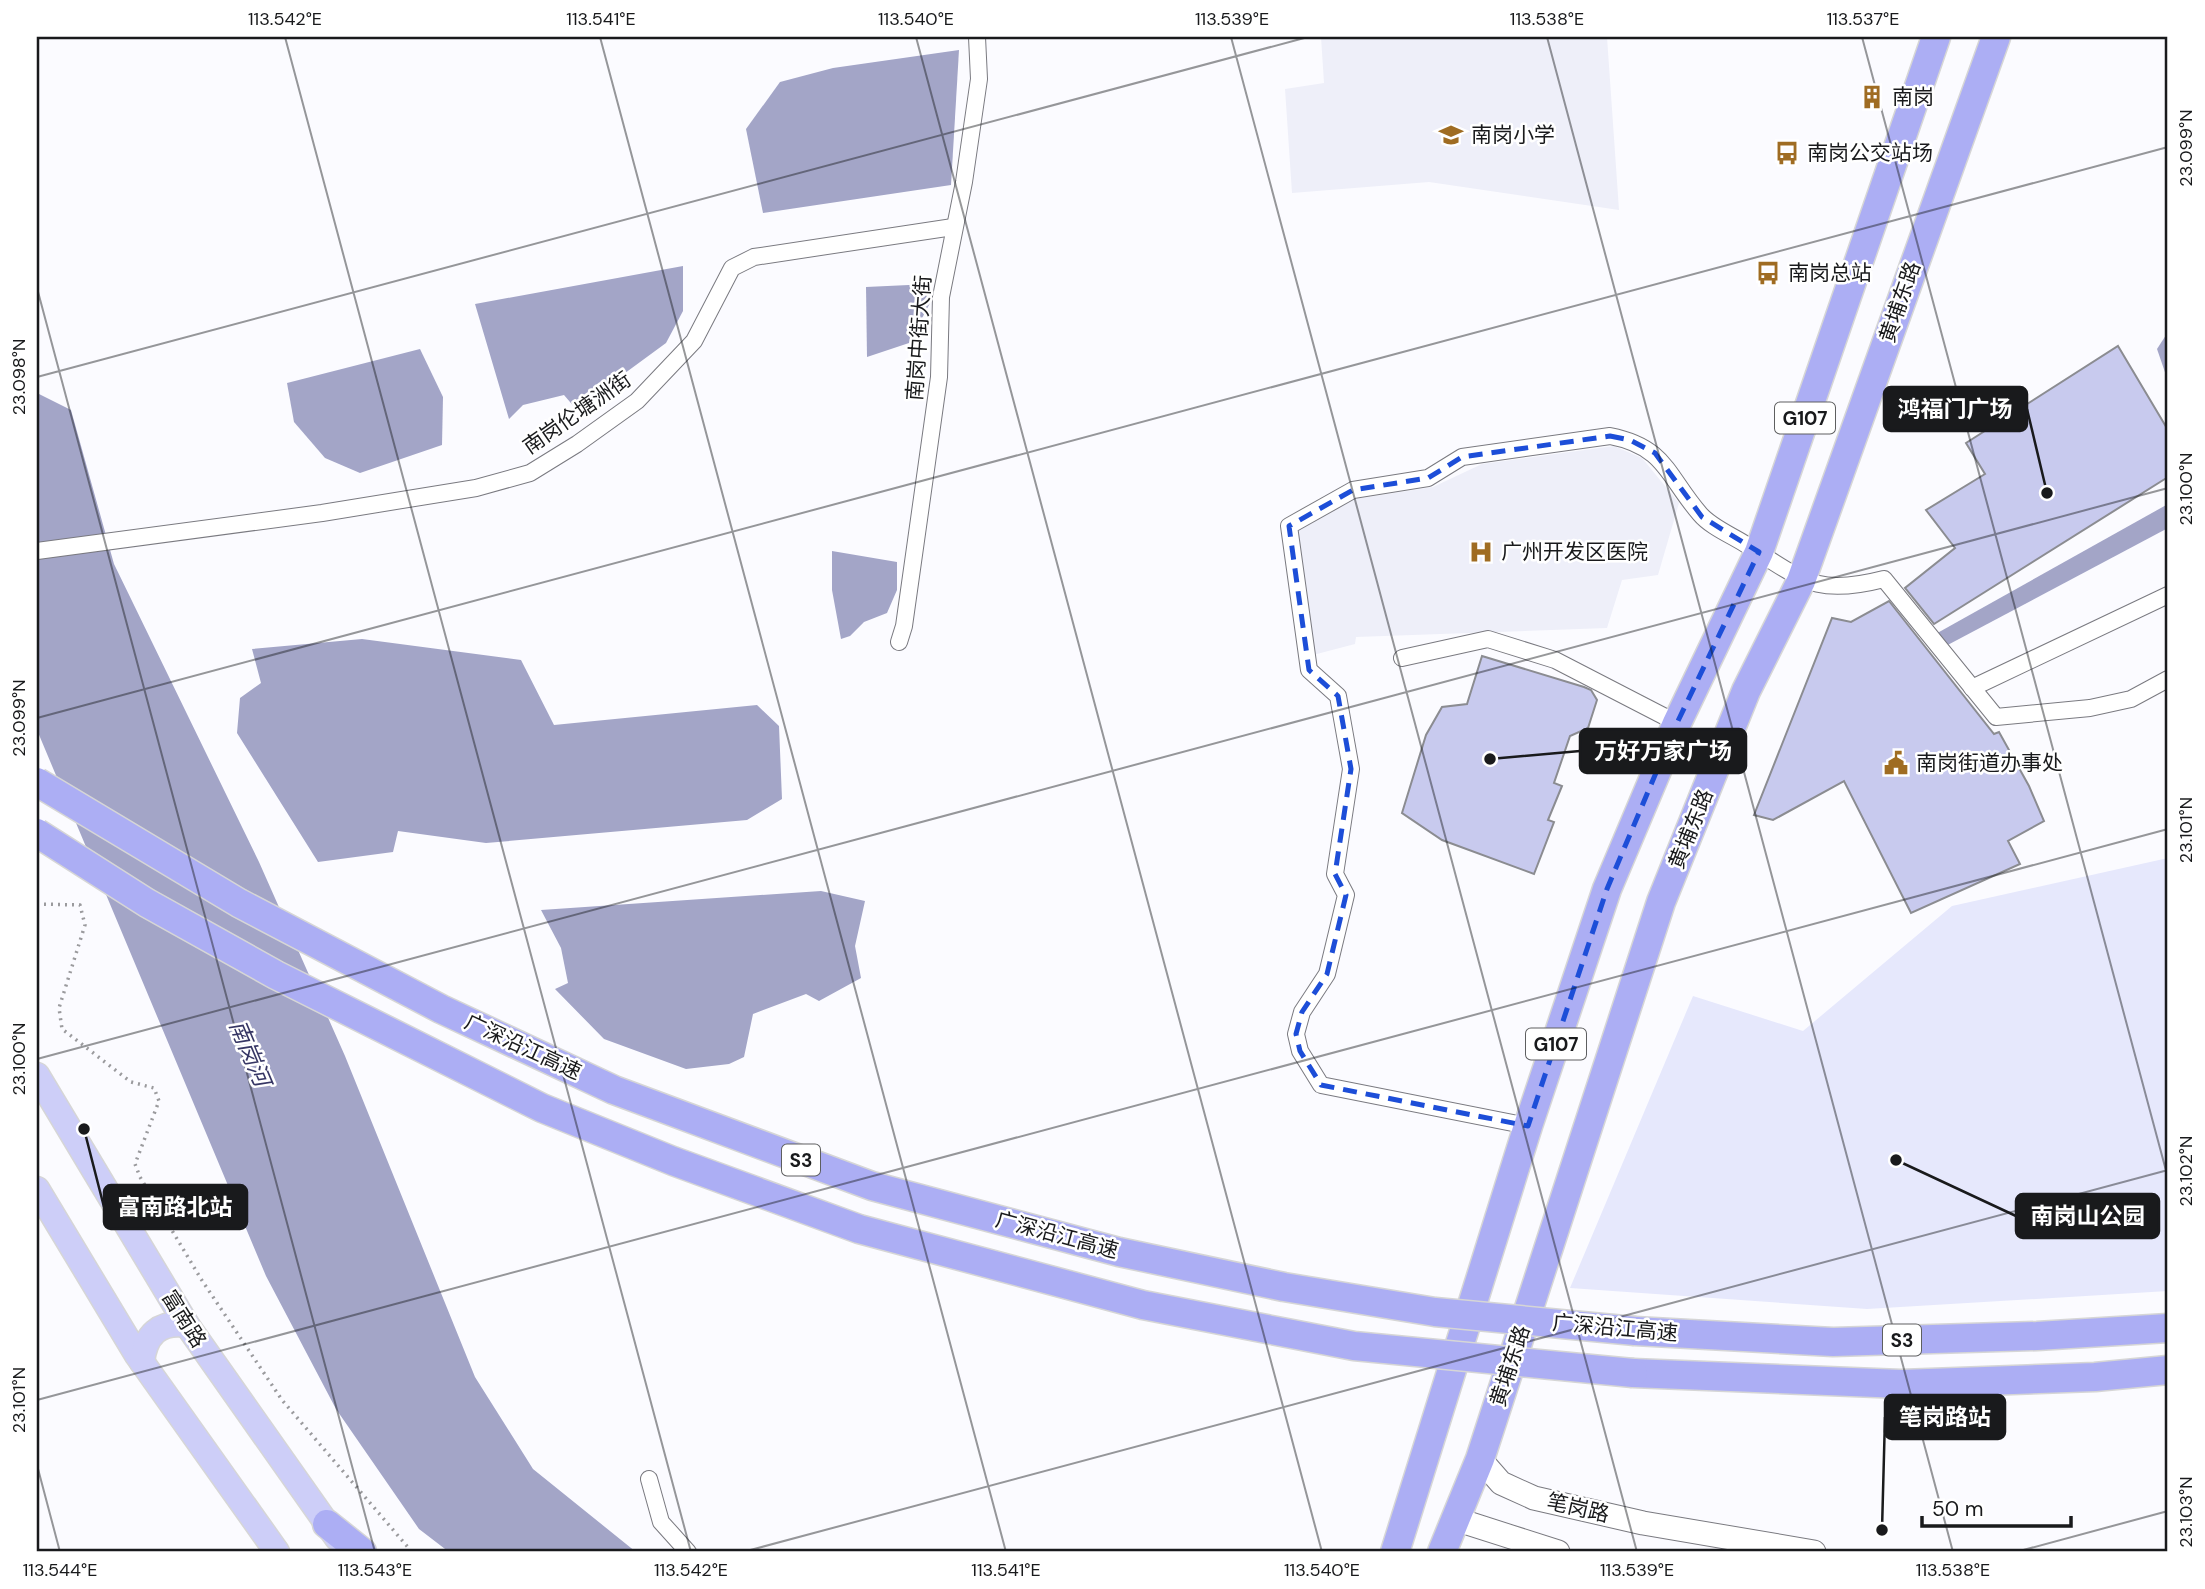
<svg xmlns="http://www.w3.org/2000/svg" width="2205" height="1589" viewBox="0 0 2205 1589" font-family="'DM Sans','Noto Sans SC',sans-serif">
<rect width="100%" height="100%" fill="#fbfbff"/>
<g fill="#eeeff9">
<path d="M1321 37H1607L1619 210 1429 182 1292 193 1285 89 1324 83Z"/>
<path d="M1614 446 1642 458 1679 503 1658 575 1622 580 1607 628 1356 637 1355 644 1313 655 1294 529 1348 500 1433 487 1482 464Z"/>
</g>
<path fill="#e6e8fc" d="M2168 858V1291L1867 1309 1570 1288 1693 996 1803 1031 1952 906Z"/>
<g fill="#a3a5c7">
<path d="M959 50 951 185 763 213 746 129 780 82 833 68Z"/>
<path d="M683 266V311L666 343 576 409 564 395 523 405 509 419 475 304Z"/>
<path d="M930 284V303L909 343 867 357 866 287Z"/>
<path d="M2168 332V381L2157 349Z"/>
<path d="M420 349 443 397 442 445 360 473 325 458 294 422 287 383Z"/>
<path d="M37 393 71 410 114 564 259 862 345 1056 475 1377 533 1469 636 1552H449L419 1529 336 1409 266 1276 37 730Z"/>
<path d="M2168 504V528L1942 648 1932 636Z"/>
<path d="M832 551 897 562V590L887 613 864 622 850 636 841 639 832 590Z"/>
<path d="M362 639 521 660 554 725 757 705 779 726 782 799 747 820 486 843 398 831 393 852 318 862 237 733 240 698 261 683 252 649Z"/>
<path d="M821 891 865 901 855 946 861 978 819 1001 806 994 753 1014 744 1057 729 1064 686 1069 604 1039 555 989 568 983 561 948 541 910Z"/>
</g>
<g fill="#c8caee" stroke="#8b8c91" stroke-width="2">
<path d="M2118 346 2168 430V477L1934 624 1905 588 1955 548 1926 510 1985 474 1966 443Z"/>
<path d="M1889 601 1994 734 1999 732 2029 786 2044 821 2008 841 2020 864 1911 913 1844 781 1773 820 1754 815 1832 618 1851 622Z"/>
<path d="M1482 656 1584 687 1591 690 1597 700 1588 728 1570 736 1554 783 1562 786 1548 820 1554 822 1534 874 1442 840 1402 813 1426 735 1442 707 1467 704Z"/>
</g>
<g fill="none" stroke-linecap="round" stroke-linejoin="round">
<g stroke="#7a7a80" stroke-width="18">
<g id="street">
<path d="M37 551 322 513 476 488 530 473 577 444 637 401 694 341 732 268 754 257 953 227"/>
<path d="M899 642 904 626 939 377 941 297 964 182 979 79 977 37"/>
<path d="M1402 658 1488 639 1555 660 1677 723"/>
<path d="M1972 688 2168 595"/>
<path d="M1528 1126 1321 1085 1300 1051 1296 1034 1302 1012 1327 974 1346 895 1335 874 1351 769 1338 696 1309 670 1289 526 1353 490 1428 478 1462 457 1610 436C1666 447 1667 476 1700 514 1711 527 1731 535 1745 544 1802 579 1814 597 1884 579L1996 717 2090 708 2131 699 2168 679"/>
<path d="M649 1479 661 1522 688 1552"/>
</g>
</g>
<g stroke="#7a7a80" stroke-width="25">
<g id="secondary">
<path d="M1480 1459 1501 1483 1534 1498 1643 1523 1814 1552"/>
<path d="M1455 1519 1558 1552"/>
</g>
</g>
<g stroke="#d6d6d6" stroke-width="27">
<g id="primary">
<path d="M37 1075 187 1325 337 1538"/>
<path d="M37 1189 137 1355 277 1552"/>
<path d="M142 1362C145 1335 159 1321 187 1325"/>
</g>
</g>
<g stroke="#d6d6d6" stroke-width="31">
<g id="highway">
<path d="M1635 1331 1833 1342 2037 1336 2168 1328"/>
<path d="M1633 1373 1901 1384 2095 1377 2168 1370"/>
<path d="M327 1524 362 1552"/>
<path d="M1395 1552 1528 1126 1607 889 1677 723 1759 552 1936 37"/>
<path d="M1442 1552 1480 1459 1661 902 1746 691 1801 581 1996 37"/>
</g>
</g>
<path stroke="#9a9a9d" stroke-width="3.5" stroke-dasharray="2 5" stroke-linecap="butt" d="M37 904 80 905 85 925 59 1008 62 1029 131 1082 154 1088 159 1101 135 1164 140 1177 201 1279 282 1400 412 1552"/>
<use href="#street" stroke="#fff" stroke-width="16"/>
<use href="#secondary" stroke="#fff" stroke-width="23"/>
<use href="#primary" stroke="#cdcef8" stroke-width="24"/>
<use href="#highway" stroke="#acaef4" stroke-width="28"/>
<g stroke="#d6d6d6" stroke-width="31" stroke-linecap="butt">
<g id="highway-bridge">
<path d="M37 782 239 903 441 1009 614 1090 872 1186 1119 1252 1284 1287 1435 1312 1635 1331"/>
<path d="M37 833 147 903 276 975 542 1108 673 1161 859 1229 1143 1305 1354 1346 1633 1373"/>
</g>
</g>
<use href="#highway-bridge" stroke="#acaef4" stroke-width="28"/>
</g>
<path fill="none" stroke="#1d4ed8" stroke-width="5" stroke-dasharray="14 9" stroke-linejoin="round" d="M1610 436 1630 440 1655 453 1702 517 1759 552 1677 723 1607 889 1528 1126 1321 1085 1300 1051 1296 1034 1302 1012 1327 974 1346 895 1335 874 1351 769 1338 696 1309 670 1289 526 1353 490 1428 478 1462 457Z"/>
<path fill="none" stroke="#191a1c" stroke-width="2" stroke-opacity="0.45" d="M285 37 691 1552M600 37 1006 1552M916 37 1322 1552M1231 37 1637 1552M1547 37 1953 1552M1862 37 2168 1178M37 288 375 1552M37 377 1308 37M37 718 2168 147M37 1059 2168 488M37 1400 2168 829M37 1465 60 1552M743 1552 2168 1170M2016 1552 2168 1511"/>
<defs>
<g id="building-bare" transform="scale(1.89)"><path d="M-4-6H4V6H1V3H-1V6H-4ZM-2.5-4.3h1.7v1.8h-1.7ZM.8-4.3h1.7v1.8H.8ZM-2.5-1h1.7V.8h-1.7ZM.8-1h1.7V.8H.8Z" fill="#9f6c22" stroke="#fff" stroke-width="2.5" paint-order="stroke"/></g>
<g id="school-bare" transform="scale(1.89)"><path d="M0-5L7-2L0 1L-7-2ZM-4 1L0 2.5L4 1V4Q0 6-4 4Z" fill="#9f6c22" stroke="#fff" stroke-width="2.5" paint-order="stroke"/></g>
<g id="bus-bare" transform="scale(1.89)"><path d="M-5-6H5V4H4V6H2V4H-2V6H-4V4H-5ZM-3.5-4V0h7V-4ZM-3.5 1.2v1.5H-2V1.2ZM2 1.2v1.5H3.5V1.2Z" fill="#9f6c22" stroke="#fff" stroke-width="2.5" paint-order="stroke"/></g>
<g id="hospital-bare" transform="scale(1.89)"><path d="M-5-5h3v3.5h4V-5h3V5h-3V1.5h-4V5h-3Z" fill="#9f6c22" stroke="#fff" stroke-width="2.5" paint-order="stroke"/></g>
<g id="civic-bare" transform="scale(1.89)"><path d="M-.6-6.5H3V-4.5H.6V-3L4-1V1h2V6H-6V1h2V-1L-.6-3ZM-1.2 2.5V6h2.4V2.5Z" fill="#9f6c22" stroke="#fff" stroke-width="2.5" paint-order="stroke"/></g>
</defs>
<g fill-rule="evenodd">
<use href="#building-bare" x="1872" y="97"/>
<use href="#school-bare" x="1451" y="135"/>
<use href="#bus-bare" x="1787" y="153"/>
<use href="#bus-bare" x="1768" y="273"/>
<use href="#hospital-bare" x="1481" y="552"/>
<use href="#civic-bare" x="1896" y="763"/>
</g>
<g text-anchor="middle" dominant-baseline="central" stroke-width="5" stroke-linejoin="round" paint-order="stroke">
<g fill="#fff" stroke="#5e5f60" stroke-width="2">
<rect x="1775" y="402.5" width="60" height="31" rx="5"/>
<rect x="1526" y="1028.5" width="60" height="31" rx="5"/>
<rect x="782" y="1144.5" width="38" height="31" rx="5"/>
<rect x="1883" y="1324.5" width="38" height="31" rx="5"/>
</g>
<g font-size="19" font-weight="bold" fill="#191a1c">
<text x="1805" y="418">G107</text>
<text x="1556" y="1044">G107</text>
<text x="801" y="1160">S3</text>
<text x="1902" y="1340">S3</text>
</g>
<g font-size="21" fill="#191a1c" stroke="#fff" text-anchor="start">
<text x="1892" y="97">南岗</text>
<text x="1471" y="135">南岗小学</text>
<text x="1807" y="153">南岗公交站场</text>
<text x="1788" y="273">南岗总站</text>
<text x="1501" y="552">广州开发区医院</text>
<text x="1916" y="763">南岗街道办事处</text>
</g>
<g font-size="21" fill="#191a1c" stroke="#fff">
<text transform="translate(1900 302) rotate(-71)">黄埔东路</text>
<text transform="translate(919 338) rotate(-86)">南岗中街大街</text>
<text transform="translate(577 413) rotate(-35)">南岗伦塘洲街</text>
<text transform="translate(1691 829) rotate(-68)">黄埔东路</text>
<text transform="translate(523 1047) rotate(25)">广深沿江高速</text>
<text transform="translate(1057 1235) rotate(15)">广深沿江高速</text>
<text transform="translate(184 1319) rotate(58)">富南路</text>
<text transform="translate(1615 1328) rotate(5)">广深沿江高速</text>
<text transform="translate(1510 1366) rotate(-72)">黄埔东路</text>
<text transform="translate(1578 1508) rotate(13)">笔岗路</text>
</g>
<g font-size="23" font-style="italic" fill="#363664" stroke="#fff">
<text transform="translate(250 1053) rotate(67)">南岗河</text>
</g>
</g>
<path fill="none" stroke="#191a1c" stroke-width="2.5" d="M2047 493L2027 409M1490 759L1580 751M84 1129L104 1207M1896 1160L2016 1216M1882 1530L1885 1417"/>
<g fill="#191a1c" stroke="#fff" stroke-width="2.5">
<circle cx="2047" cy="493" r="7"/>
<circle cx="1490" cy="759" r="7"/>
<circle cx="84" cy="1129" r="7"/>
<circle cx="1896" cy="1160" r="7"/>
<circle cx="1882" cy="1530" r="7"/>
</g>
<g fill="#191a1c" stroke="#191a1c" stroke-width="2.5">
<rect x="1884" y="387" width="143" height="44" rx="7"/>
<rect x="1580" y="729" width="166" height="44" rx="7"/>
<rect x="104" y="1185" width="143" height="44" rx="7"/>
<rect x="2016" y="1194" width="143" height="44" rx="7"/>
<rect x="1885" y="1395" width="120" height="44" rx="7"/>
</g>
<g font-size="23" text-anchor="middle" font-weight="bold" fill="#fff">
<text x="1955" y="417">鸿福门广场</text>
<text x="1663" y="759">万好万家广场</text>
<text x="175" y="1215">富南路北站</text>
<text x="2088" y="1224">南岗山公园</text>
<text x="1945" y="1425">笔岗路站</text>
</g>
<rect width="2205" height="1589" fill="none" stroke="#ffffff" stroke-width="77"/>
<path d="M1922 1516v10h149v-10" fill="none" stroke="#191a1c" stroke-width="3.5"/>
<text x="1932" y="1516" font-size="21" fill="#191a1c" stroke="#ffffff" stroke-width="5" paint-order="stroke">50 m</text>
<rect x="38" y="38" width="2128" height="1512" fill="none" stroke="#191a1c" stroke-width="2.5"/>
<g font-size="18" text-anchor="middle" fill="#191a1c">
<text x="285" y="25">113.542°E</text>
<text x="601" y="25">113.541°E</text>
<text x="916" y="25">113.540°E</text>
<text x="1232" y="25">113.539°E</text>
<text x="1547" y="25">113.538°E</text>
<text x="1863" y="25">113.537°E</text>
<text transform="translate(2186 148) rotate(-90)" y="6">23.099°N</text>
<text transform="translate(19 377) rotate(-90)" y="6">23.098°N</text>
<text transform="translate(2186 489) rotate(-90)" y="6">23.100°N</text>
<text transform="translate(19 718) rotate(-90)" y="6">23.099°N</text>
<text transform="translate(2186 830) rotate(-90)" y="6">23.101°N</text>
<text transform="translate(19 1059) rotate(-90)" y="6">23.100°N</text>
<text transform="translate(2186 1171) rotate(-90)" y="6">23.102°N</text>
<text transform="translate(19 1400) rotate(-90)" y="6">23.101°N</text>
<text transform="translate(2186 1512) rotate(-90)" y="6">23.103°N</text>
<text x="60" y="1576">113.544°E</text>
<text x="375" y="1576">113.543°E</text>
<text x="691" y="1576">113.542°E</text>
<text x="1006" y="1576">113.541°E</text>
<text x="1322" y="1576">113.540°E</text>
<text x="1637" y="1576">113.539°E</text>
<text x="1953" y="1576">113.538°E</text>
</g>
</svg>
